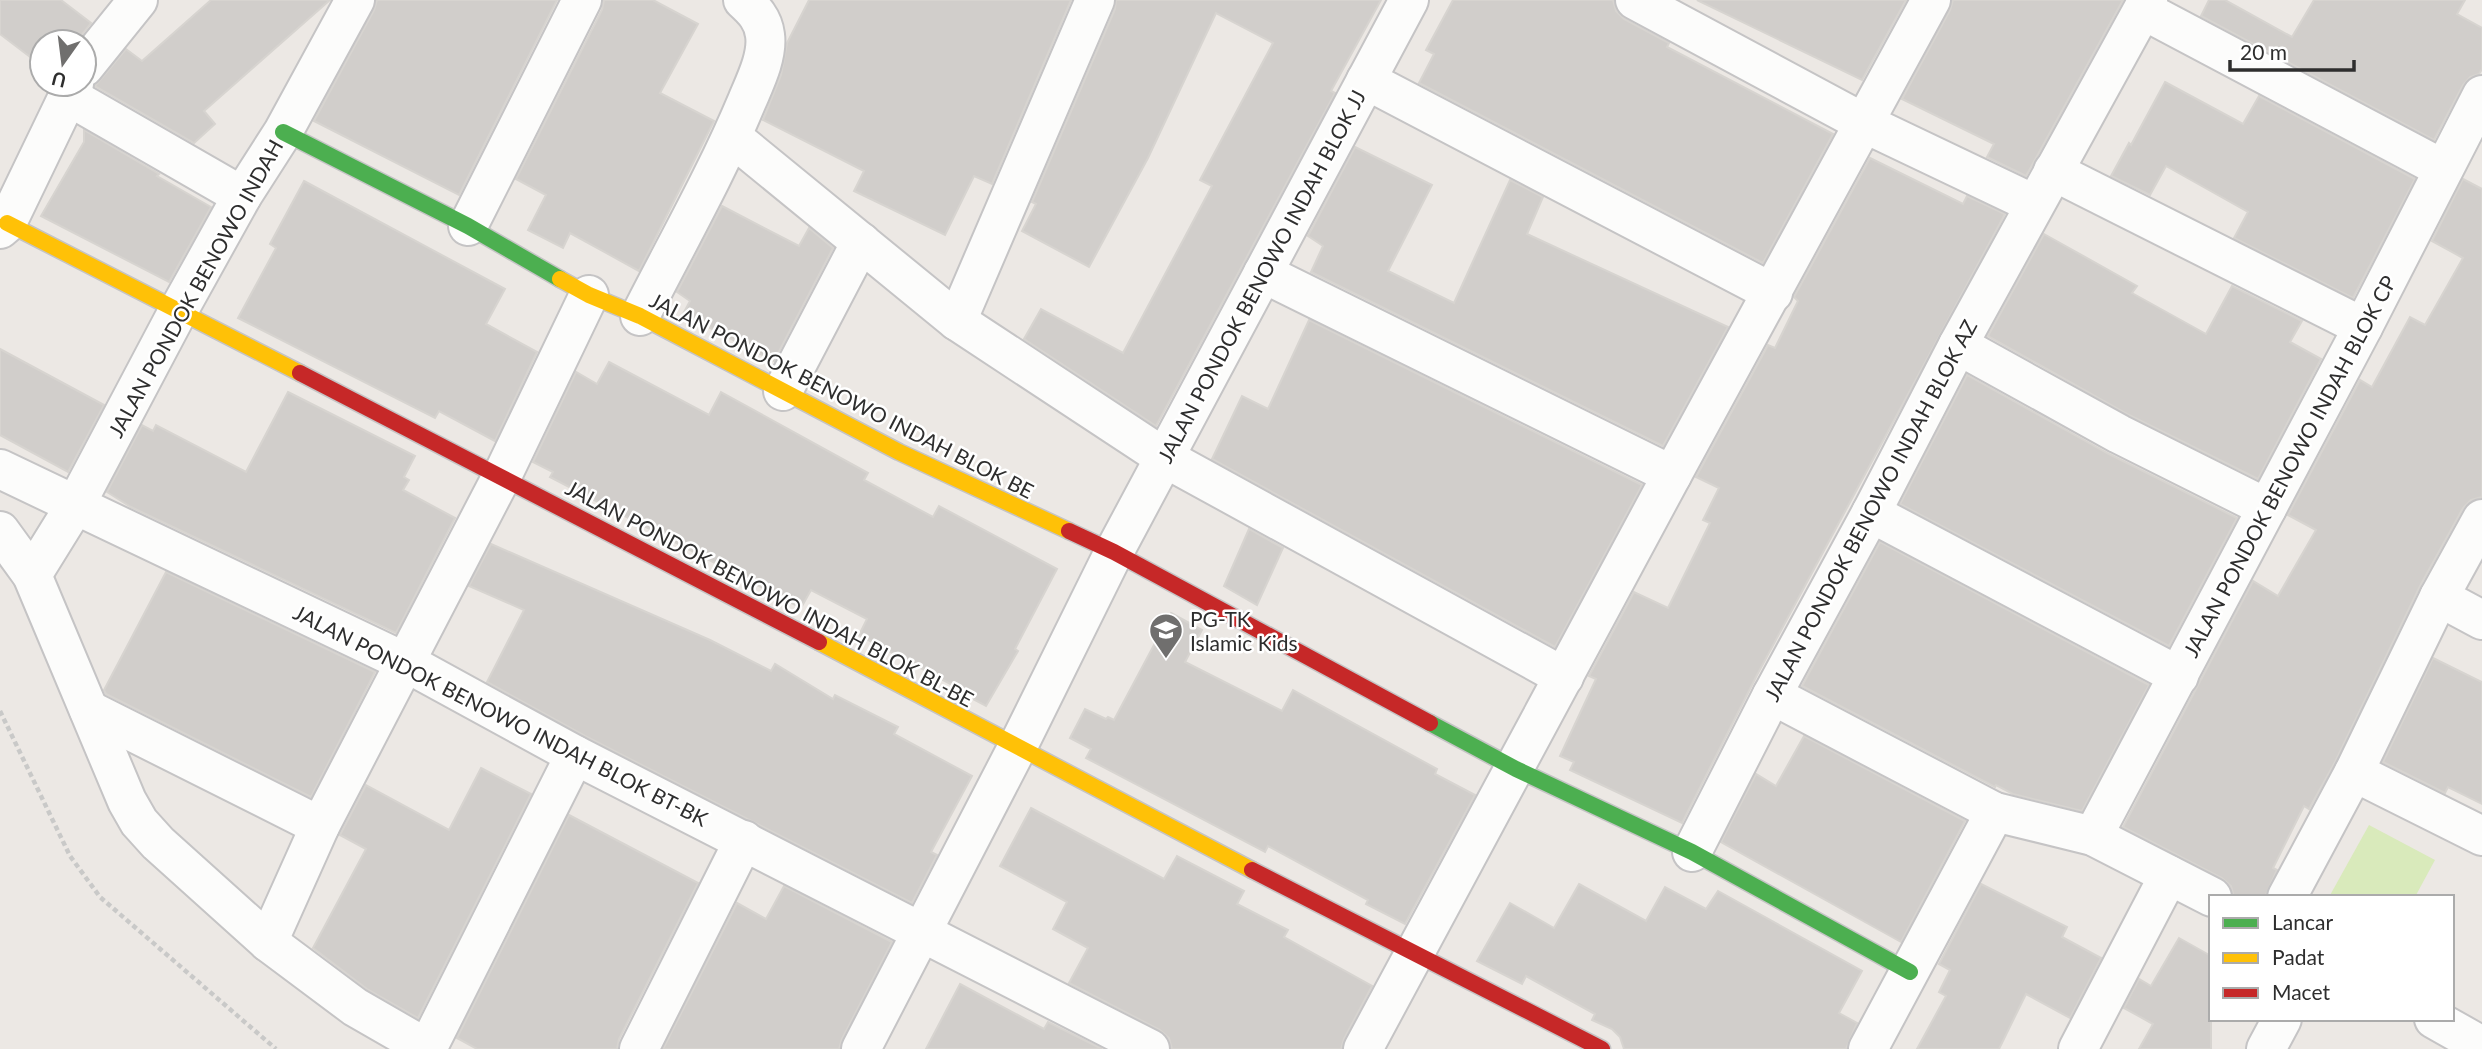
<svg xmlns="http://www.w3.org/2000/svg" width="2482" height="1049" viewBox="0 0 2482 1049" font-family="Lato,sans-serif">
<rect width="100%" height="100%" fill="#ece8e4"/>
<path fill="#d9eabb" d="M2369 825 2435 860 2415 897H2329Z"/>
<g fill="#d1cecb" stroke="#d7d4d0" stroke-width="2">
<path d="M0 0H61L91 23 76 42H42V66L0 34Z"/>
<path d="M211 0H330L204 111 215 124 194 143 95 86 126 49 142 61Z"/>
<path d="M377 0H557L459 195 314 121 374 10Z"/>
<path d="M604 0H653L698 24 660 93 714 121 639 271 570 233 563 248 528 230 546 195 516 179 602 10Z"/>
<path d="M809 0H1071L992 184 974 176 945 235 854 191 864 171 763 120 781 75 787 43Z"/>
<path d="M1116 0H1381L1331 91 1335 93 1156 426 1024 339 1041 309 1123 353 1212 186 1200 180 1273 43 1216 13 1148 158 1089 267 1022 231 1036 204 1032 202 1115 9Z"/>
<path d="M1453 0H1613L1616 11 1624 19 1669 43 1667 47 1833 134 1763 263 1419 83 1434 54 1426 50Z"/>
<path d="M1697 0H1906L1862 80Z"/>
<path d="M1953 0H2123L2026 176 1987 157 1994 144 1902 99 1950 10Z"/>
<path d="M2209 0H2225L2292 37 2314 0H2465L2457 14 2482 28V69L2479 74 2470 77 2463 85 2434 140 2201 16Z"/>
<path d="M2165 82 2243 124 2259 96 2415 179 2353 298 2234 238 2248 212 2166 166 2150 195 2111 176 2129 143 2131 145Z"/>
<path d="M84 130 159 174 157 176 211 207 169 282 41 216 84 142Z"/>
<path d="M1355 147 1432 185 1388 271 1454 303 1510 180 1543 197 1527 234 1728 327 1663 446 1311 272 1323 246 1308 236Z"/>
<path d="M1870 158 1963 204 1967 196 2005 214 1757 675 1682 823 1570 770 1574 762 1560 756 1596 679 1589 676 1634 592 1668 608 1710 523 1703 520 1719 488 1696 477 1768 345 1775 348 1798 301 1794 297Z"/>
<path d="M2463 179 2482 189V497L2471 500 2463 508 2420 586 2335 762 2309 809 2304 806 2273 868 2277 870 2265 897H2234L2231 886 2222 878 2123 827 2253 581 2278 596 2316 530 2288 515 2360 380 2372 387 2410 317 2425 325 2463 258 2432 241Z"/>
<path d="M304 181 505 289 486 324 537 352 495 441 439 411 435 418 238 318 276 248 270 244Z"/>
<path d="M722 206 799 246 809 228 833 248 774 361 683 314 690 301 677 292Z"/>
<path d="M2044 234 2137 286 2132 293 2206 334 2232 286 2302 321 2290 342 2321 359 2258 479 2129 415 1988 336Z"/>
<path d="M1309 320 1642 485 1555 647 1212 459 1242 396 1268 409Z"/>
<path d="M0 349 104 405 68 472 0 435Z"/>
<path d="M609 362 709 415 721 392 868 473 864 480 933 517 939 506 1057 569 1015 649 1018 651 986 706 956 690 958 688 859 635 867 619 811 590 801 608 550 477 553 472 533 462 576 372 597 384Z"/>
<path d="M1967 375 2109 454 2237 518 2169 646 1900 504Z"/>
<path d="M288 392 415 456 404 477 409 480 403 490 455 518 396 633 131 507 107 492 142 425 153 431 156 425 246 472Z"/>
<path d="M1249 529 1283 548 1257 605 1224 586Z"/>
<path d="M1880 542 2149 685 2082 811 2013 794 1996 785 1995 787 1802 686Z"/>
<path d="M491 544 710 640 771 671 775 664 833 699 835 695 898 727 894 734 972 776 931 852 937 855 912 903 585 736 487 682 524 610 469 586Z"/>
<path d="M166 572 375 672 311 797 106 694 104 690Z"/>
<path d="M1171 613 1202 630 1185 662 1282 711 1293 690 1437 769 1435 774 1475 795 1405 924 1366 904 1368 900 1268 846 1265 852 1086 758 1091 749 1070 738 1085 709 1106 719 1108 717 1114 720Z"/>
<path d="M2433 658 2482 682V804L2448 787 2445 793 2383 762Z"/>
<path d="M1804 736 1965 821 1901 942 1721 842 1756 774 1776 786Z"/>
<path d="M481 768 531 794 418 1018 367 989 313 948 366 849 340 835 366 785 449 830Z"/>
<path d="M1031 808 1164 879 1177 856 1244 891 1237 904 1288 930 1284 937 1372 986 1344 1039 1341 1049H1172L1169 1038 1160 1030 1069 983 1088 948 1053 929 1067 902 1000 866Z"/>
<path d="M569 815 698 883 619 1039 617 1049H477L457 1038Z"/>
<path d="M1579 884 1646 921 1665 887 1706 909 1718 891 1862 971 1839 1013 1857 1023 1846 1049H1624L1620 1037 1612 1029 1592 1020 1595 1014 1526 976 1522 984 1477 961 1510 903 1554 928Z"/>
<path d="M1981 884 2067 927 2062 937 2101 958 2070 1018 2026 994 1999 1049H1917L1946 996 1939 992 1950 970 1939 964Z"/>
<path d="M784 886 892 942 842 1039 839 1049H663L737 903 766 919Z"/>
<path d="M2179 938 2211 956V1049H2139L2153 1024 2124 1008 2139 979 2151 986Z"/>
<path d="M960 984 1044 1029 1048 1022 1102 1049H926Z"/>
</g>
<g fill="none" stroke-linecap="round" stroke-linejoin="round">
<g stroke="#c5c4c5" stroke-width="42">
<g id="street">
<path d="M1635 0 1864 123 2034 204"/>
<path d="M2143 10 2443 169"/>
<path d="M84 67 138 0"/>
<path d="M1366 80 1773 293"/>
<path d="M68 96 242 196"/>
<path d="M732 137 957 321 1165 458 1564 677"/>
<path d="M2053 171 2363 327"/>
<path d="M468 226 582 0"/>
<path d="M0 229 7 223 74 84"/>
<path d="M1263 273 1672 475"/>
<path d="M640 316C676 245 716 175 747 101 755 82 768 56 765 35 763 19 754 10 743 0"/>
<path d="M957 321 1095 0"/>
<path d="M1958 345 2119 434 2267 508"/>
<path d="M783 391 861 242"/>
<path d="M0 469 407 663 575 755 1150 1049"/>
<path d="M1871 513 2179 676"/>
<path d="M0 531 32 575 127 801 139 822 158 843 268 942 355 1007 428 1049"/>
<path d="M32 575 76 504 177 313 242 196 283 132 355 0"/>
<path d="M2439 597 2482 620"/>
<path d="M1772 695 1995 812 2093 836 2212 897"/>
<path d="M89 710 320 826"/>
<path d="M2354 772 2482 836"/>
<path d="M2093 836 2363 327 2482 95"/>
<path d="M1692 852 1772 695 1871 513 1958 345 2148 0"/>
<path d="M2287 897 2354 772 2439 597 2482 519"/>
<path d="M268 942 320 826 502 476 589 295"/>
<path d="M2434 1019 2482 1046"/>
<path d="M427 1049 575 755"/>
<path d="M639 1049 744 840"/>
<path d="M861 1049 1018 746 1114 552 1409 0"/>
<path d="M1363 1049 1672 475 1931 0"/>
<path d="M1868 1049 1995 812"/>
<path d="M2078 1049 2169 875"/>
<path d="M2266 1049 2282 1019"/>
</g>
</g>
<g stroke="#c5c4c5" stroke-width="19">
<g id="fast">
<path d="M283 132 468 226 560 279"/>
<path d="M1430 723 1516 769 1692 852 1910 972"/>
</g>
</g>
<g stroke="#c5c4c5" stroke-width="19">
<g id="slow">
<path d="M7 223 300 373"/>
<path d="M560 279 589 295 640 316 899 452 1069 531"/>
<path d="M819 642 1252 870"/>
</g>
</g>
<g stroke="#c5c4c5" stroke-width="19">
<g id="jam">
<path d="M300 373 819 642"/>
<path d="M1069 531 1114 552 1430 723"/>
<path d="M1252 870 1602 1049"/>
</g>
</g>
<path stroke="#c9c9c8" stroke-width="4.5" stroke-dasharray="5 3.5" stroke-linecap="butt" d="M0 711 70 856 100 897 276 1049"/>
<use href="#street" stroke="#fcfcfb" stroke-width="38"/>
<use href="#fast" stroke="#4caf50" stroke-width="16"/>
<use href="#slow" stroke="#ffc107" stroke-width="16"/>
<use href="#jam" stroke="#c62828" stroke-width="16"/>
</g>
<defs>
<g id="school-pin" transform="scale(1.75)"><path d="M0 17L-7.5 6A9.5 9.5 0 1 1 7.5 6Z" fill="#706f6e" stroke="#fff"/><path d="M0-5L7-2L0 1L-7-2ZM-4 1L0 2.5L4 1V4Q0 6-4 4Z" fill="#fff"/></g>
</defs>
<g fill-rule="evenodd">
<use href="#school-pin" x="1166" y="630"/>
</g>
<g text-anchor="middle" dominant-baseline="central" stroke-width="5" stroke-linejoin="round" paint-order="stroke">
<g font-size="21" fill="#2e2e2e" stroke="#fff">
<text transform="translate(1261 276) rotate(-62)">JALAN PONDOK BENOWO INDAH BLOK JJ</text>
<text transform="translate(195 288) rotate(-61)">JALAN PONDOK BENOWO INDAH</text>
<text transform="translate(842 395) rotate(27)">JALAN PONDOK BENOWO INDAH BLOK BE</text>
<text transform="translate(2289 466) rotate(-62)">JALAN PONDOK BENOWO INDAH BLOK CP</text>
<text transform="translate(1870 510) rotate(-62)">JALAN PONDOK BENOWO INDAH BLOK AZ</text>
<text transform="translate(770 593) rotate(28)">JALAN PONDOK BENOWO INDAH BLOK BL-BE</text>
<text transform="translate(501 715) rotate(27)">JALAN PONDOK BENOWO INDAH BLOK BT-BK</text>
</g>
<g font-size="21" fill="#2e2e2e" stroke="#fff" text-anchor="start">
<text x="1190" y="618">PG-TK<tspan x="1190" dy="24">Islamic Kids</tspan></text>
</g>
</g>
<rect x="2209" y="895" width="245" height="126" fill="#ffffff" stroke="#ababab" stroke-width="2"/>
<rect x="2223" y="918" width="35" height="10" fill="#4caf50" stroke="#ababab" stroke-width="2"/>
<text x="2272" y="930" font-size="21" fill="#2e2e2e">Lancar</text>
<rect x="2223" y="953" width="35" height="10" fill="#ffc107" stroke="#ababab" stroke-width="2"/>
<text x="2272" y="965" font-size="21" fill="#2e2e2e">Padat</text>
<rect x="2223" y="988" width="35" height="10" fill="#c62828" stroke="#ababab" stroke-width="2"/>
<text x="2272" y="1000" font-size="21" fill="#2e2e2e">Macet</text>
<g transform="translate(63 63) rotate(194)"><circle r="33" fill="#ffffff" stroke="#ababab" stroke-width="2"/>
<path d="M0-5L12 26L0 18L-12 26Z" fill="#706f6e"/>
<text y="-10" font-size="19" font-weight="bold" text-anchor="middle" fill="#2e2e2e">U</text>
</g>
<path d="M2230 60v10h124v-10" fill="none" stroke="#2e2e2e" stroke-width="3.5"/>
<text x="2240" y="60" font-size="21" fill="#2e2e2e" stroke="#ffffff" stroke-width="5" paint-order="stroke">20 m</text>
</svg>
